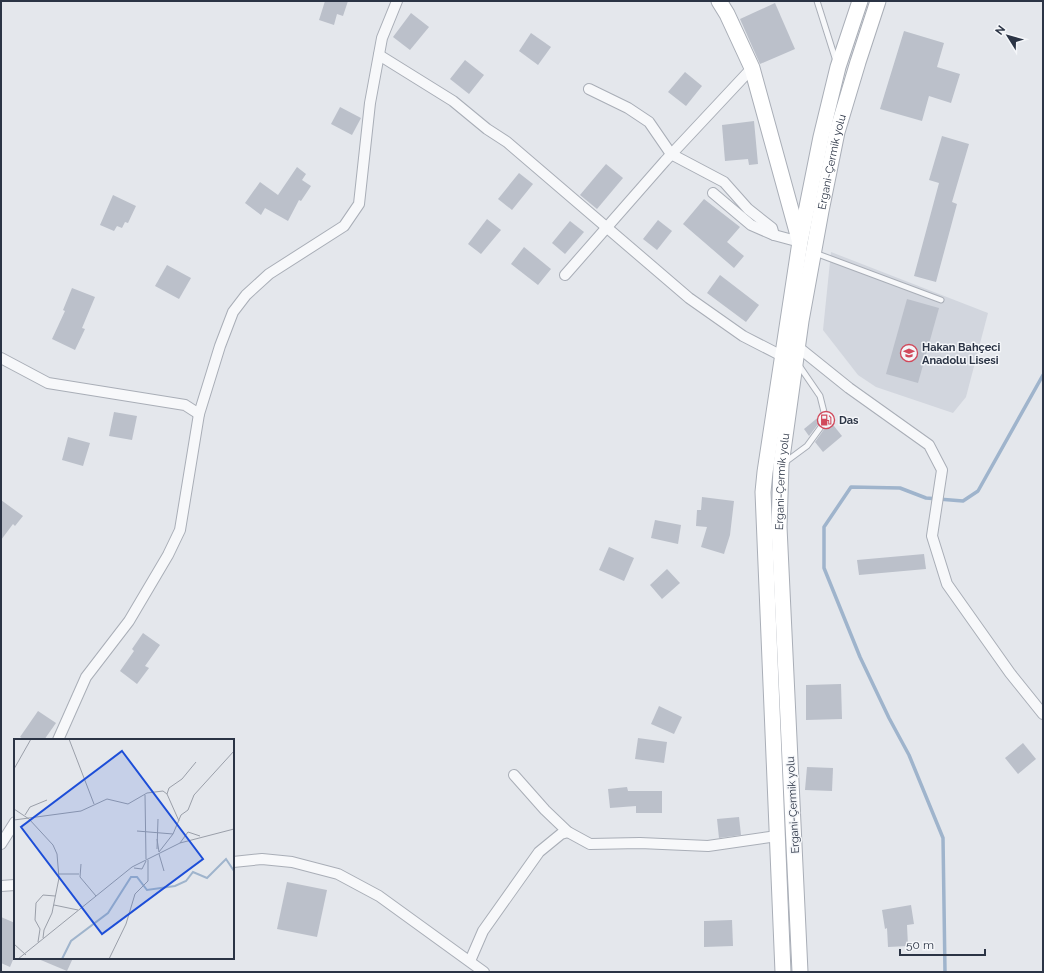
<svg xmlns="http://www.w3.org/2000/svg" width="1044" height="973" viewBox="0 0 1044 973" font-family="Raleway,sans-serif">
<rect width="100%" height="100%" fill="#e4e7ec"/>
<path fill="#d2d6de" d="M831 252 988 313 966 397 953 413 876 387 858 375 823 330Z"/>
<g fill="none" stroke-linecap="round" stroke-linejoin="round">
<path stroke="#9fb4cc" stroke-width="3.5" d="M945 972 943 838 909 755 889 718 860 657 824 568V527L851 487 900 488 926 498 963 501 978 491 1043 375"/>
</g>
<g fill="#bbc0ca">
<path d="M325 1H348L343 16 337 14 334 25 319 20Z"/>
<path d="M775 3 795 49 760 64 740 19Z"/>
<path d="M411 13 429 27 410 50 393 37Z"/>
<path d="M904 31 944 43 937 67 960 74 951 103 929 96 922 121 880 109Z"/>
<path d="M531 33 551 47 538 65 519 51Z"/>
<path d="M465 60 484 75 469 94 450 79Z"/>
<path d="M685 72 702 86 686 106 668 92Z"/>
<path d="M340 107 361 118 352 135 331 124Z"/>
<path d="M754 121 758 164 749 165 748 159 725 161 722 125Z"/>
<path d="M942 136 969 144 952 202 957 204 936 282 914 276 939 183 929 180Z"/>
<path d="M606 164 623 178 597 209 580 195Z"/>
<path d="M297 167 306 174 302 180 311 186 301 201 299 200 288 221 265 208 261 215 245 203 260 182 278 195Z"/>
<path d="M519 173 533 184 512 210 498 199Z"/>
<path d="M113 195 136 206 128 223 125 222 122 228 117 226 114 231 100 225Z"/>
<path d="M704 199 740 227 727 242 744 256 734 268 683 224Z"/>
<path d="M487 219 501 230 481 254 468 244Z"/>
<path d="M658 220 672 231 657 250 643 239Z"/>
<path d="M570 221 584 232 565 254 552 243Z"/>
<path d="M524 247 551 269 538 285 511 264Z"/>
<path d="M167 265 191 278 179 299 155 286Z"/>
<path d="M720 275 759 305 746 322 707 293Z"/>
<path d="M72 288 95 297 82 328 85 329 75 350 52 339 65 311 63 310Z"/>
<path d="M907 299 939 308 918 383 886 374Z"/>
<path d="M114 412 137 416 132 440 109 436Z"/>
<path d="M821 415 822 419 809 436 804 429Z"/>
<path d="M830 421 842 436 823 452 815 442Z"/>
<path d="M68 437 90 443 83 466 62 460Z"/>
<path d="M702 497 734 501 730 535 724 554 701 547 707 527 696 526 697 510H701Z"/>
<path d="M1 500 23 516 15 526 13 524 1 540Z"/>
<path d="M655 520 681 525 678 544 651 538Z"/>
<path d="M609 547 634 558 624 581 599 570Z"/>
<path d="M924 554 926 569 859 575 857 560Z"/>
<path d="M667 569 680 583 662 599 650 585Z"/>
<path d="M143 633 160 645 145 666 149 668 137 684 120 671 134 651 132 649Z"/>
<path d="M841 684 842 719 806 720V685Z"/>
<path d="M659 706 682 717 674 734 651 724Z"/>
<path d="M38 711 56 723 44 740H25L20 737Z"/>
<path d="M638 738 667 742 664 763 635 759Z"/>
<path d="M1023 743 1036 759 1018 774 1005 758Z"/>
<path d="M807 767 833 768 832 791 805 790Z"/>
<path d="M627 787 628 791H662V813H636V806L610 808 608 789Z"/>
<path d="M739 817 741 835 719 838 717 819Z"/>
<path d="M287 882 327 890 317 937 277 929Z"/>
<path d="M911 905 914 924 907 925 908 946 888 947 887 928 885 929 882 910Z"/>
<path d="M1 917 15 923V955L10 967 1 963Z"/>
<path d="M732 920 733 946 704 947V921Z"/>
<path d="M36 958H73L67 971Z"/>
</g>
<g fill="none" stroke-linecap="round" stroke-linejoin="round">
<g stroke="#a9aeb7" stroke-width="7">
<g id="lane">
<path d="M817 1 836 61"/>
<path d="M815 253 941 300"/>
<path d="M784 463 807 446 826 420 820 396 798 364"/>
</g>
</g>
<g stroke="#a9aeb7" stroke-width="12">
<g id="street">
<path d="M379 55 453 101 487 129 507 142 689 298 743 336 782 356"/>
<path d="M589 89 628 108 649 122 671 154 724 182 748 209 772 228 774 235"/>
<path d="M713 193 751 225 774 235 800 242"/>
<path d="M565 275 665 161 752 68"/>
<path d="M798 347 849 388 929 445 942 470 932 536 947 584 1010 673 1043 714"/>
<path d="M1 358 48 383 185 405 199 414"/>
<path d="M58 740 86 677 129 621 168 555 180 530 199 414 220 346 233 312 246 295 269 274 344 226 359 204 370 103 382 38 397 1"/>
<path d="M514 775 545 810 568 832 590 844 640 843 708 846 777 836"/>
<path d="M1 844 15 822"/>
<path d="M233 862 262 859 292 862 338 874 379 896 484 972"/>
<path d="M1 886 15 885"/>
<path d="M470 961 483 931 539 852 561 834 568 832"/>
</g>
</g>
<g stroke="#a9aeb7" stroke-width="17">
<g id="secondary">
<path d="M719 1 727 14 752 68 799 239"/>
<path d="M783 972 763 492 765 472 800 242 821 137 838 67 860 1"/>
<path id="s1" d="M800 972 779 527 781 465 801 321 821 211 837 132 858 62 878 1"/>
</g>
</g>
<use href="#lane" stroke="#f7f8fa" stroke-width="5"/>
<use href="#street" stroke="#f7f8fa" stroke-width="10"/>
<use href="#secondary" stroke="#fff" stroke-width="15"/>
</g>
<defs>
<g id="school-ring" transform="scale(0.9)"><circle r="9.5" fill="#f4f6f9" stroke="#d1495b" stroke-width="1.5"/><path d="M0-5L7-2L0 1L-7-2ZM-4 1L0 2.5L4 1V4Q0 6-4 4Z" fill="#d1495b"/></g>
<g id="fuel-ring" transform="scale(0.9)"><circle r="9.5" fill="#f4f6f9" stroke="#d1495b" stroke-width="1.5"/><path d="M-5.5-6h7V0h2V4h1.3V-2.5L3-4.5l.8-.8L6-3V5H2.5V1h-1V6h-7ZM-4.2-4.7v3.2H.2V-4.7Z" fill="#d1495b"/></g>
</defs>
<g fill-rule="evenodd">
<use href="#school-ring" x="909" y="353"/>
<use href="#fuel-ring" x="826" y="420"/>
</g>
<g text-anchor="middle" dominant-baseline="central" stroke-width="3" stroke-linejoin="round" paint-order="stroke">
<g font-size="11" fill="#2b3445" stroke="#f4f6f9">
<text stroke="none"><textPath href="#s1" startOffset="815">Ergani-Çermik yolu</textPath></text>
<text stroke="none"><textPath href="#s1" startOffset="491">Ergani-Çermik yolu</textPath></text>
<text transform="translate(793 805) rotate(-93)">Ergani-Çermik yolu</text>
</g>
<g font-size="11" font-weight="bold" fill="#2b3445" stroke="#f4f6f9" text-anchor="start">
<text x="922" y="347">Hakan Bahçeci<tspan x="922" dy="13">Anadolu Lisesi</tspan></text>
<text x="839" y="420">Das</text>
</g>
</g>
<g transform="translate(14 739)">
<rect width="220" height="220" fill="#e4e7ec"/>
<path fill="none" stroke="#9fb4cc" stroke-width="2" d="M48 220 57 202 94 174 117 138H123L133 151 161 147 172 142 179 133 193 139 212 120 220 132"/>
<path fill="none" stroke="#9a9fa9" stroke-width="1" d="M55 0 80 65M0 30 17 0M153 55 155 49 168 40 182 23M131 56 132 120M0 70 15 80 39 106 43 115 45 139 38 174 30 191 29 199M11 76 16 68 33 61M0 81 67 72 93 60 114 65 133 54 149 52 153 55 165 82M123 92 159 95M143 100 145 113M166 104 174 93 186 97M143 110 144 80M145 113 159 95 167 76 174 71 180 56 220 12M145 115 150 132M67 125 66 138 82 157M120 129 128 130 132 122M45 135H65M40 166 64 171M24 203 26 190 21 181 22 164 29 156 41 157M0 205 12 216M4 220 118 128 166 104 220 90M95 220 112 185 121 155 134 142V121"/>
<path fill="#1d4ed8" fill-opacity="0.15" stroke="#1d4ed8" stroke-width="2" d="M108 12 189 120 88 195 7 88Z"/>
<rect width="220" height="220" fill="none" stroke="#2b3445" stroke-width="2"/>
</g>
<rect width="1044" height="973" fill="none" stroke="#2b3445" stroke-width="4"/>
<g transform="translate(1008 36) rotate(307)" stroke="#f4f6f9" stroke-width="3" paint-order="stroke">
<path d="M0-3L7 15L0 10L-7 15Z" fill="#2b3445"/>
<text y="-6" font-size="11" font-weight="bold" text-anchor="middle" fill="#2b3445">N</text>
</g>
<path d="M900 949v6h85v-6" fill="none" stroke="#2b3445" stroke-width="2"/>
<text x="906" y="949" font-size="12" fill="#2b3445" stroke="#f4f6f9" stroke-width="3" paint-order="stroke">50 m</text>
</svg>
